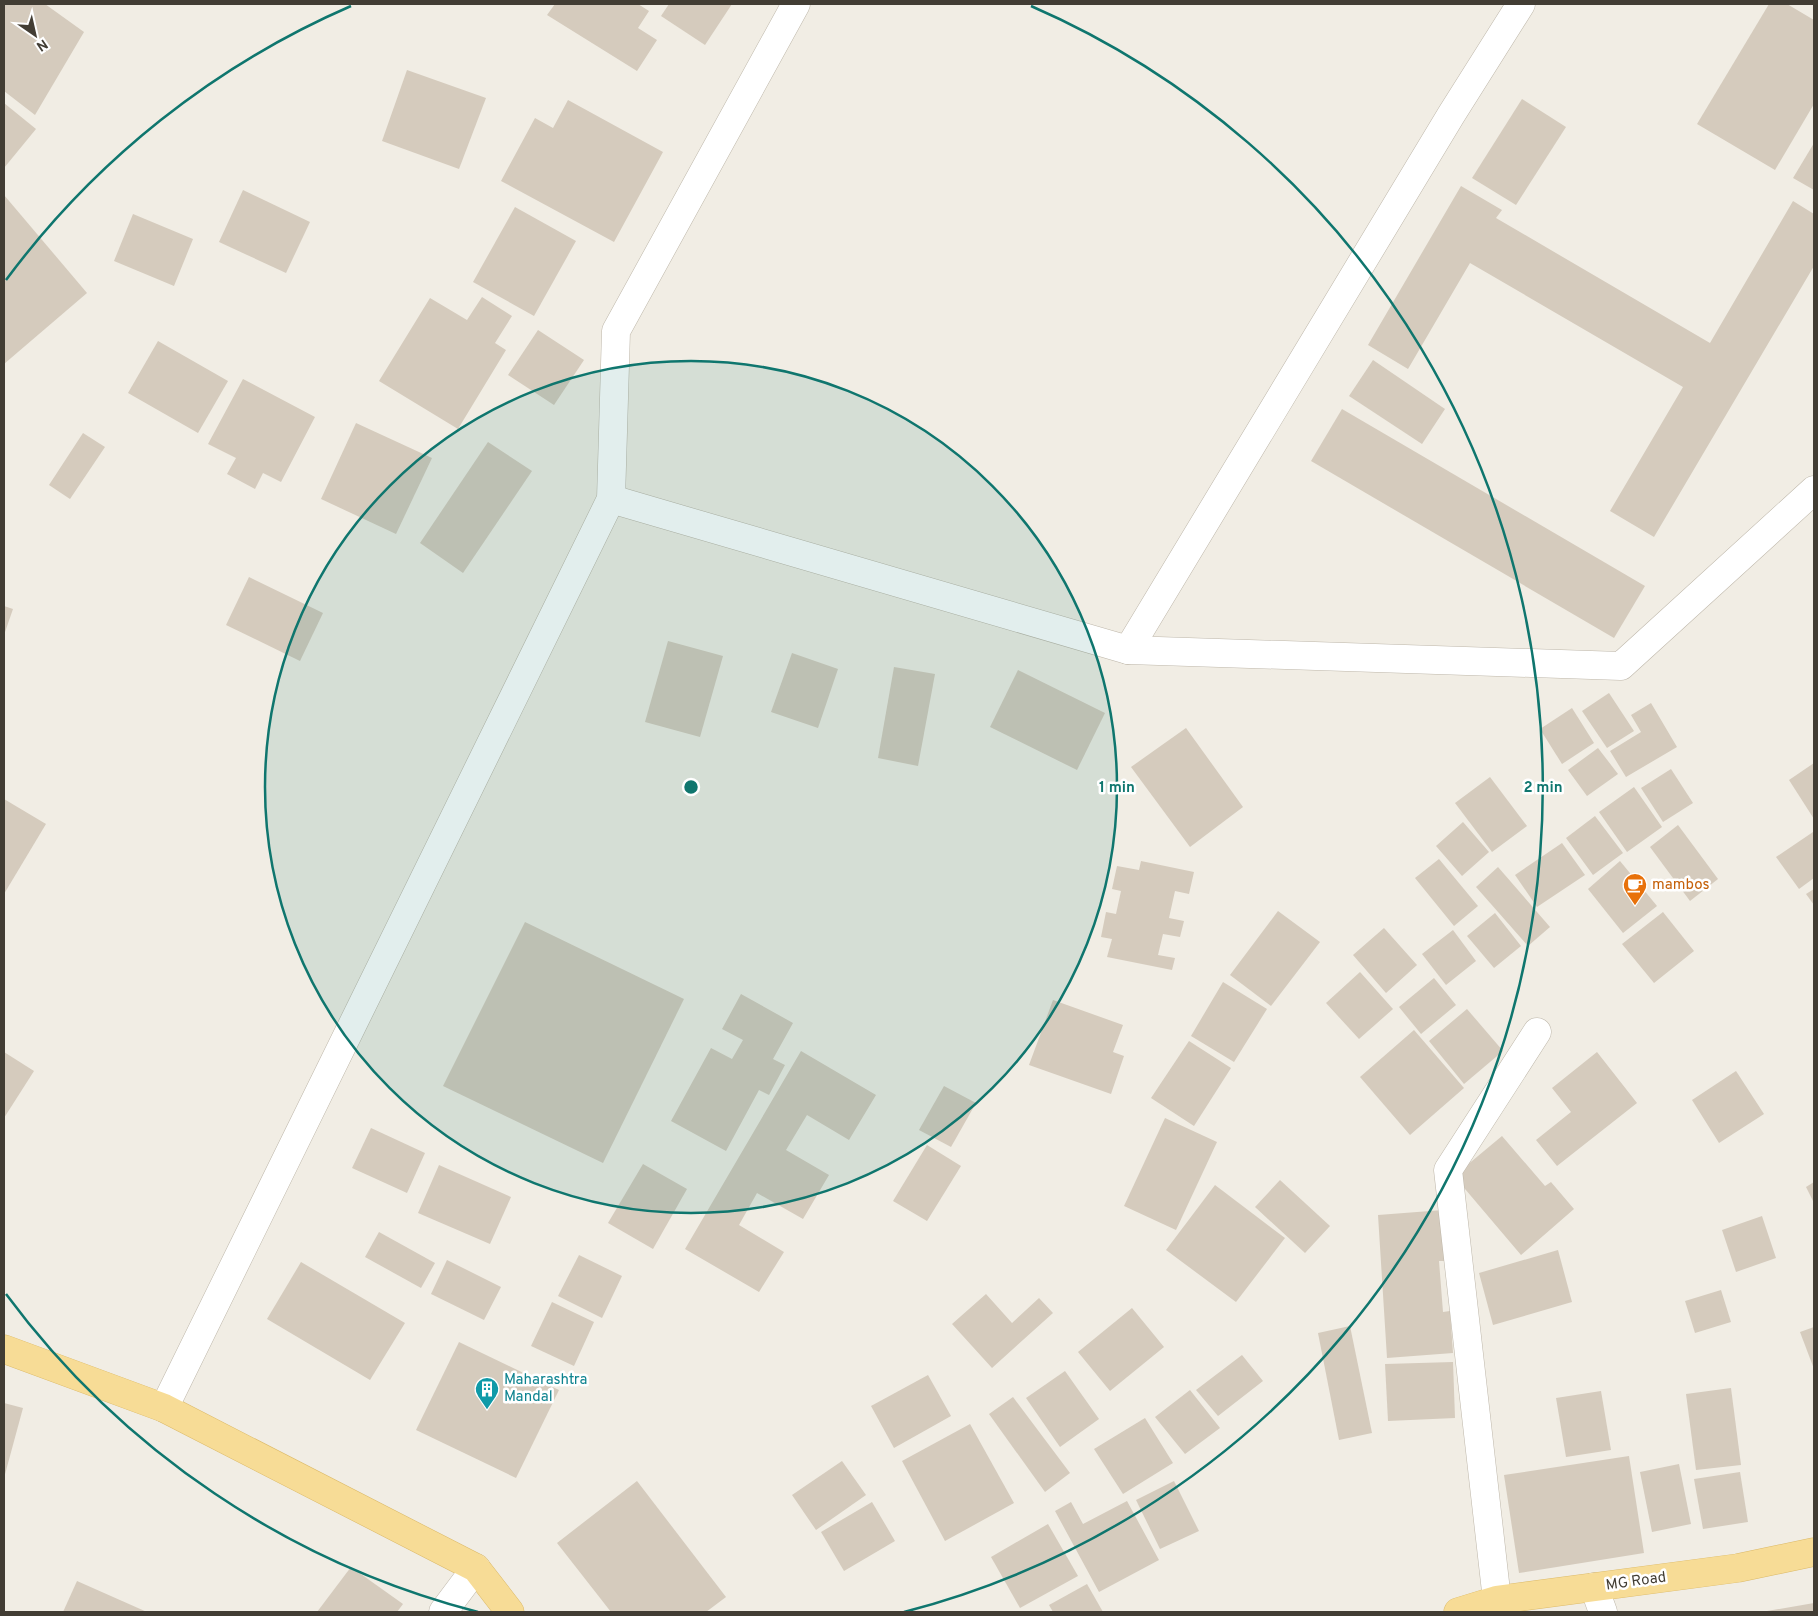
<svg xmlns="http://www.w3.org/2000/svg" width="1818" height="1616" viewBox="0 0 1818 1616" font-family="Overpass,sans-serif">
<rect width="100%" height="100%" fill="#f1ede4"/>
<g fill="#d5cbbd">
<path d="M4 4H45L84 32 35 115 4 91Z"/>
<path d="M555 4H638L649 11 638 28 657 40 637 71 547 15Z"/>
<path d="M669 4H732L705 45 661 16Z"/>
<path d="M1769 4H1787L1814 20V104L1775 170 1697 124Z"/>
<path d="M407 70 486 98 459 169 382 141Z"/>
<path d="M1522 99 1566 127 1516 205 1472 178Z"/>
<path d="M568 100 663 152 614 242 501 181 535 118 553 128Z"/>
<path d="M4 103 36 129 4 168Z"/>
<path d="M1814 143V190L1793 178Z"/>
<path d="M1461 186 1502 210 1496 218 1710 343 1793 201 1814 214V266L1654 537 1610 511 1683 387 1470 263 1408 369 1368 345Z"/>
<path d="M243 190 310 222 286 273 219 242Z"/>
<path d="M4 195 87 293 4 364Z"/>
<path d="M515 207 576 241 534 316 473 282Z"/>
<path d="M133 214 193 239 174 286 114 261Z"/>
<path d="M482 297 512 316 495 343 506 350 458 429 379 381 430 298 467 320Z"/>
<path d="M538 330 584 360 554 405 508 375Z"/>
<path d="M158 341 228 381 198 433 128 393Z"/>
<path d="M1373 360 1445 409 1422 444 1349 396Z"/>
<path d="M243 379 315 417 281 482 263 473 255 489 227 474 236 458 208 444Z"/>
<path d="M1342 409 1645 586 1614 638 1311 461Z"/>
<path d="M356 423 432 458 396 534 321 499Z"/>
<path d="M83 433 105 447 70 499 49 485Z"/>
<path d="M488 442 532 471 463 573 420 543Z"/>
<path d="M249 577 323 613 300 661 226 625Z"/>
<path d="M4 606 13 609 4 635Z"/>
<path d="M668 641 723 656 700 737 645 722Z"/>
<path d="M792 653 838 669 818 728 771 712Z"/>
<path d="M894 667 935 674 918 766 878 758Z"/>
<path d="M1018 670 1105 713 1077 770 990 727Z"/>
<path d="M1609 693 1634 731 1607 748 1582 711Z"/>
<path d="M1651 703 1677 747 1626 777 1610 751 1641 732 1631 715Z"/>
<path d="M1572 708 1594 743 1562 764 1540 729Z"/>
<path d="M1186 728 1243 807 1190 847 1131 767Z"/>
<path d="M1598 748 1618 774 1587 796 1568 770Z"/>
<path d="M1814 763V819L1789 780Z"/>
<path d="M1671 769 1693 803 1663 822 1641 788Z"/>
<path d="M1490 777 1527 826 1492 852 1455 803Z"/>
<path d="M1634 787 1662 827 1627 852 1599 812Z"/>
<path d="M4 799 46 824 4 894Z"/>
<path d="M1595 816 1623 853 1593 875 1566 838Z"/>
<path d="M1463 822 1489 852 1462 876 1436 846Z"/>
<path d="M1678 825 1718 879 1690 901 1650 847Z"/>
<path d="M1813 832 1814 834V878L1799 889 1776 857Z"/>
<path d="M1562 843 1585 875 1537 907 1515 875Z"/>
<path d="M1439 859 1478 906 1454 926 1415 878Z"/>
<path d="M1141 861 1194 872 1189 894 1175 891 1169 918 1184 921 1180 937 1163 934 1158 955 1175 958 1172 970 1107 957 1112 939 1101 937 1106 912 1116 914 1121 891 1112 889 1117 866 1139 870Z"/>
<path d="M1620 861 1657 906 1623 933 1588 889Z"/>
<path d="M1498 867 1550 927 1528 946 1476 887Z"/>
<path d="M1814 889V905L1806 894Z"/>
<path d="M1278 911 1320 942 1271 1006 1230 975Z"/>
<path d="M1663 912 1694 951 1654 983 1622 944Z"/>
<path d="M1495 913 1521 946 1494 968 1467 936Z"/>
<path d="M525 922 684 999 603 1163 443 1086Z"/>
<path d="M1384 928 1417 965 1386 993 1353 955Z"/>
<path d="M1453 930 1476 961 1446 985 1422 954Z"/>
<path d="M1360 972 1393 1009 1359 1039 1326 1003Z"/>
<path d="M1434 978 1456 1005 1421 1034 1399 1007Z"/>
<path d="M1223 982 1267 1009 1234 1062 1191 1036Z"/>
<path d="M741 994 793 1023 773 1059 785 1065 769 1095 759 1090 726 1151 671 1121 711 1048 732 1059 743 1040 722 1029Z"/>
<path d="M1053 1000 1123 1025 1113 1052 1124 1056 1111 1094 1029 1065Z"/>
<path d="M1467 1009 1503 1051 1464 1084 1429 1041Z"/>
<path d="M1414 1030 1464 1088 1410 1135 1360 1077Z"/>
<path d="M1189 1041 1231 1068 1194 1126 1151 1098Z"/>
<path d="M801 1051 876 1095 849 1140 807 1115 786 1150 829 1175 803 1219 757 1193 739 1225 784 1252 759 1292 685 1249Z"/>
<path d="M4 1052 34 1071 4 1118Z"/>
<path d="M1597 1052 1637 1103 1557 1166 1536 1140 1571 1112 1552 1088Z"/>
<path d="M1736 1071 1764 1114 1719 1143 1692 1100Z"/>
<path d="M944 1086 976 1103 951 1147 919 1130Z"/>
<path d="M1165 1118 1217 1142 1176 1230 1124 1206Z"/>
<path d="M371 1128 425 1153 407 1193 352 1168Z"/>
<path d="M1502 1136 1545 1186 1551 1182 1574 1209 1521 1255 1454 1176Z"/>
<path d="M927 1145 961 1166 927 1221 893 1201Z"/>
<path d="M643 1164 687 1189 653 1249 608 1223Z"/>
<path d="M439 1165 511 1197 490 1244 418 1213Z"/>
<path d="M1280 1180 1330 1226 1305 1253 1255 1207Z"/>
<path d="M1814 1182V1203L1806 1187Z"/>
<path d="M1215 1185 1285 1238 1236 1302 1166 1250Z"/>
<path d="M1443 1210 1447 1261H1439L1443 1312 1450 1311 1453 1353 1387 1358 1378 1215Z"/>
<path d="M1762 1216 1776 1258 1736 1272 1722 1230Z"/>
<path d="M379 1232 435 1263 421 1288 365 1257Z"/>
<path d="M1558 1250 1572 1302 1493 1325 1479 1273Z"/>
<path d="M579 1255 622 1276 602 1318 558 1296Z"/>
<path d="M447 1260 501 1287 484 1320 431 1294Z"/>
<path d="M301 1262 405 1323 370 1380 267 1319Z"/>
<path d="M1721 1290 1731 1322 1695 1333 1685 1301Z"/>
<path d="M986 1294 1012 1323 1039 1298 1053 1313 992 1368 952 1324Z"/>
<path d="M552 1302 594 1322 574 1366 531 1346Z"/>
<path d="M1132 1308 1164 1347 1110 1391 1078 1352Z"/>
<path d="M1350 1326 1372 1433 1339 1440 1318 1333Z"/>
<path d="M1814 1327V1369L1800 1332Z"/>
<path d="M459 1342 559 1390 516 1478 416 1430Z"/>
<path d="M1242 1355 1263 1381 1218 1416 1196 1390Z"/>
<path d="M1453 1362 1455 1418 1388 1421 1385 1364Z"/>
<path d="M1065 1371 1099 1419 1060 1447 1026 1398Z"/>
<path d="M928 1375 951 1416 894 1448 871 1406Z"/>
<path d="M1731 1388 1741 1465 1696 1470 1686 1394Z"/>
<path d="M1190 1390 1220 1428 1185 1454 1155 1417Z"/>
<path d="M1601 1391 1611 1450 1566 1457 1556 1398Z"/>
<path d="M1013 1397 1070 1473 1045 1492 989 1414Z"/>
<path d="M4 1403 23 1408 4 1478Z"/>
<path d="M1145 1418 1173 1463 1123 1494 1094 1449Z"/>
<path d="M970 1424 1014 1503 945 1541 902 1461Z"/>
<path d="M1629 1456 1644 1553 1519 1573 1504 1475Z"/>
<path d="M842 1461 866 1495 816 1530 792 1495Z"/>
<path d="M1679 1464 1691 1524 1652 1532 1640 1472Z"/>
<path d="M1740 1472 1748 1522 1703 1529 1694 1479Z"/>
<path d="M637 1481 726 1597 706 1612H611L557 1543Z"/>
<path d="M1174 1481 1199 1531 1160 1549 1136 1500Z"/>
<path d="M1127 1501 1159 1560 1099 1592 1055 1511 1071 1502 1083 1524Z"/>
<path d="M872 1502 895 1541 844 1571 821 1532Z"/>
<path d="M1048 1524 1078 1576 1020 1608 991 1557Z"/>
<path d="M351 1567 403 1604 397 1612H317Z"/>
<path d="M77 1581 147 1612H63Z"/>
<path d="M1087 1584 1103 1612H1053L1049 1605Z"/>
<path d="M1814 1603V1612H1767V1611Z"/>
</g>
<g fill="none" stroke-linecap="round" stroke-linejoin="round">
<g stroke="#beb7aa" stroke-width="29">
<g id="minor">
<path d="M611 499 1128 650 1621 666 1814 490"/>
<path d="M1128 650 1451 115 1521 4"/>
<path d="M164 1408 611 499 616 331 796 4"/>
<path d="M1594 1587 1603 1612"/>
<path d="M1497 1600 1448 1170 1537 1032"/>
<path d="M443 1612 476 1568"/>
</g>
</g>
<g stroke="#dbb968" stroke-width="29">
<g id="major">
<path d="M4 1349 164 1408 476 1568 510 1612"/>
<path d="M1458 1612 1497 1600 1738 1568 1814 1552"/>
</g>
</g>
<use href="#minor" stroke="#fff" stroke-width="28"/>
<use href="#major" stroke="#f7dc96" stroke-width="28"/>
</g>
<circle cx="691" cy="787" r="426" fill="#0f766e" fill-opacity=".12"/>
<g fill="none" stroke="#0f766e" stroke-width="2.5">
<circle cx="691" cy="787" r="426"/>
<path d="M478 1612A852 852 0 0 1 6 1294M6 280A852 852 0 0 1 351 6M1031 6A852 852 0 0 1 904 1612"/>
</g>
<defs>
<g id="cafe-pin" transform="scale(1.25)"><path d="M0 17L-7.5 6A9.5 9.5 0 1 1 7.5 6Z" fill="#e8710a" stroke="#fff"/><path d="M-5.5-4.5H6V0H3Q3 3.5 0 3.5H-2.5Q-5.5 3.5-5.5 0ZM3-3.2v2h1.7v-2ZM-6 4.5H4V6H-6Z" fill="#fff"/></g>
<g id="building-pin" transform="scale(1.25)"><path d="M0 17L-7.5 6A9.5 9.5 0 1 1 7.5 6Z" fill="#0f9aa8" stroke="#fff"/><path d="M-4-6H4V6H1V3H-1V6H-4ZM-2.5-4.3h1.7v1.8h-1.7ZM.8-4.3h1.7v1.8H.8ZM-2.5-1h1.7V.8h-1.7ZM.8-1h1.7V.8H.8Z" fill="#fff"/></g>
</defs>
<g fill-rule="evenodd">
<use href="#cafe-pin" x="1635" y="885"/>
<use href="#building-pin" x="487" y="1389"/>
</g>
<g text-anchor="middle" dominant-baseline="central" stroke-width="5" stroke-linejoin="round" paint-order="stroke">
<g font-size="15" fill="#c56008" stroke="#fff" text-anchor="start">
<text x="1652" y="885">mambos</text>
</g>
<g font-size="15" fill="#0d838f" stroke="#fff" text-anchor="start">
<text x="504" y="1380">Maharashtra<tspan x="504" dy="17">Mandal</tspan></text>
</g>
<g font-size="15" fill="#423d34" stroke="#fff">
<text transform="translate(1636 1582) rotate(-8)">MG Road</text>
</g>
</g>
<circle cx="691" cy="787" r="8" fill="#0f766e" stroke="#fff" stroke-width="2.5"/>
<g font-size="15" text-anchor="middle" font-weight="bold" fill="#0f766e" stroke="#fff" stroke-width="5" stroke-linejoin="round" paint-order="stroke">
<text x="1117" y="792">1 min</text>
<text x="1543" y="792">2 min</text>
</g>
<rect width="1818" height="1616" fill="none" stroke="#423d34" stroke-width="10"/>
<g transform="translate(35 35) rotate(146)" stroke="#ffffff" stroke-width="4" paint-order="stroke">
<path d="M0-4L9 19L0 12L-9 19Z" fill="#423d34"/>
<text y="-8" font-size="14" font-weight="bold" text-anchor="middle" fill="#423d34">N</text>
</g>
</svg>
